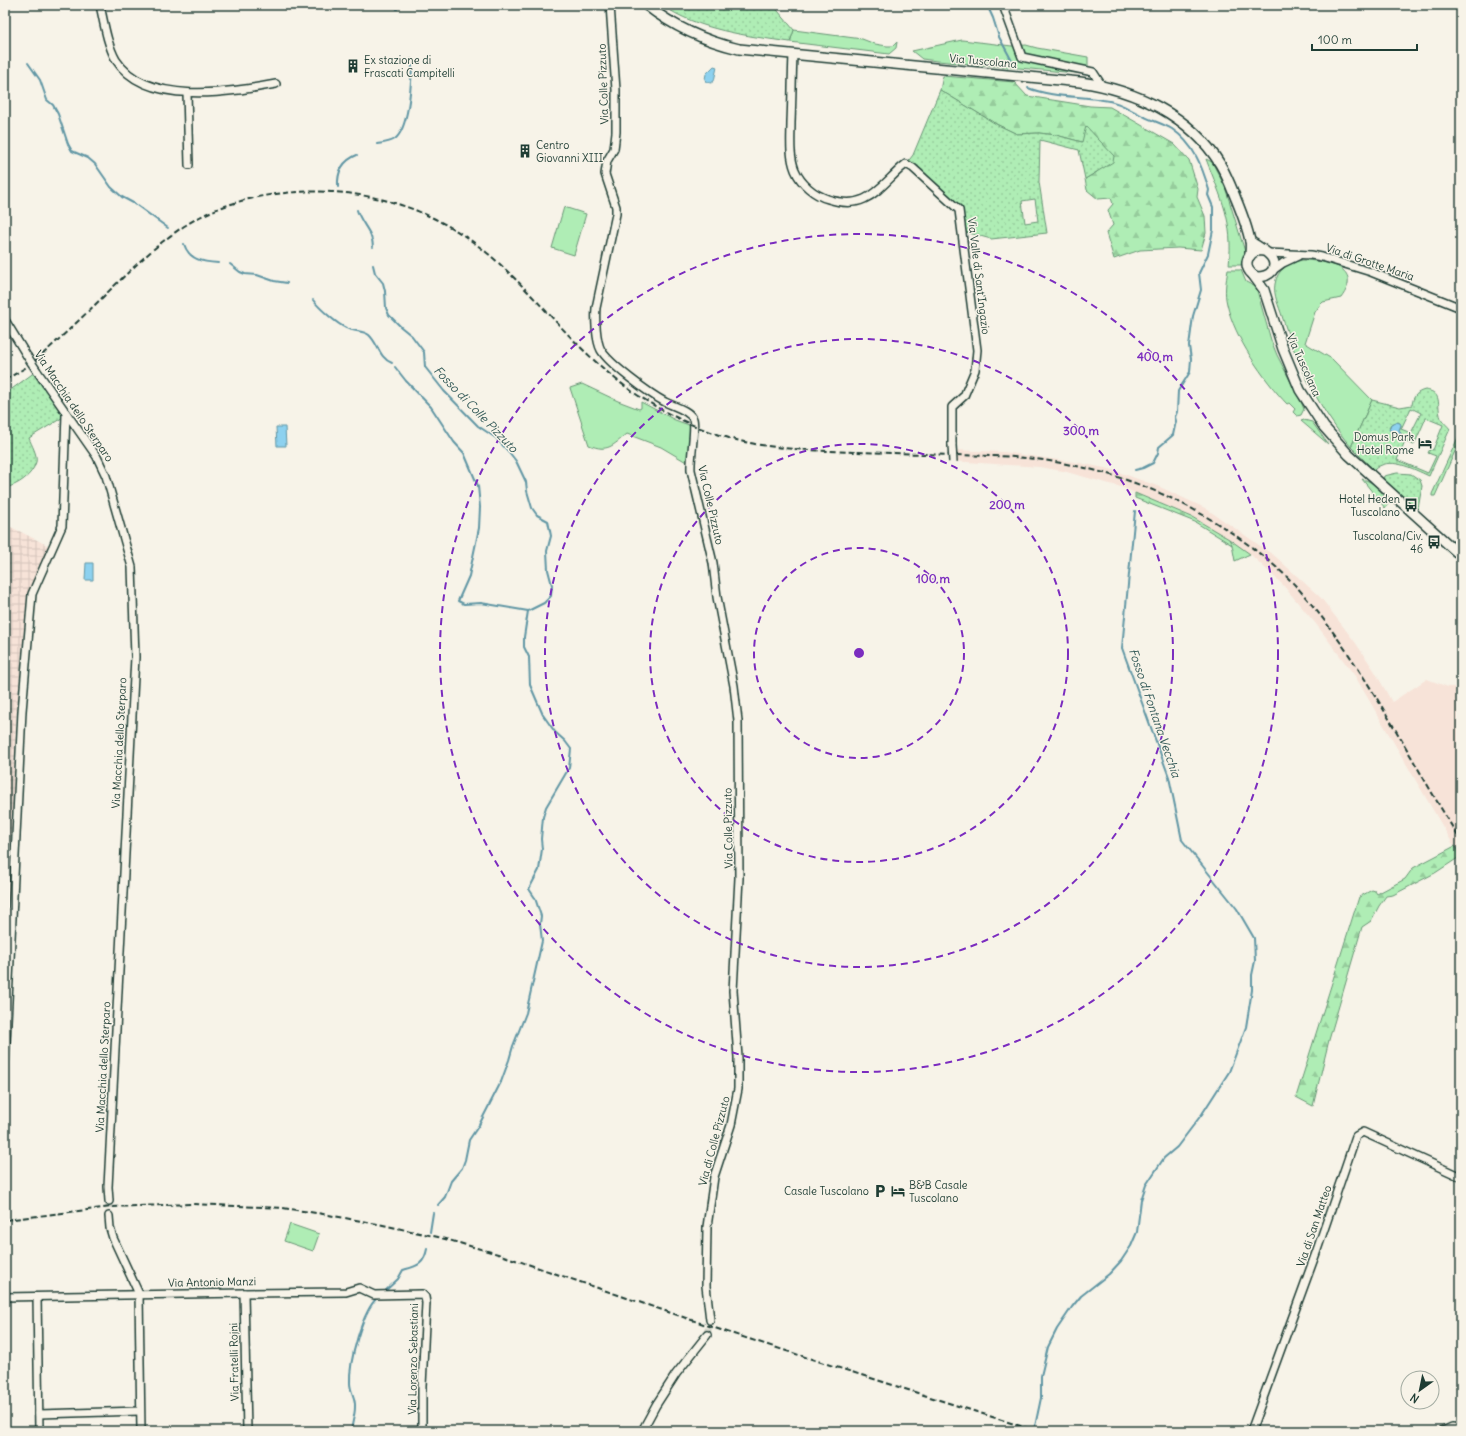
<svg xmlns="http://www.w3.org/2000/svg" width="1466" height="1436" viewBox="0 0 1466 1436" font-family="Delius,sans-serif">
<defs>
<pattern id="industrial-grid" width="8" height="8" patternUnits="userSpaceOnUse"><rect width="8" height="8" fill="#f7e3d8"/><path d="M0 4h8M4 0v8" fill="none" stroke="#d3c4ba"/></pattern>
<pattern id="forest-firs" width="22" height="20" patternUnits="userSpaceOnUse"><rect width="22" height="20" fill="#afedb5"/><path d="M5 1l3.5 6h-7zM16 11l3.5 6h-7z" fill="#96cc9c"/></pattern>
<pattern id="park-dots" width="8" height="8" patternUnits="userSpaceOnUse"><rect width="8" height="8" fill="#afedb5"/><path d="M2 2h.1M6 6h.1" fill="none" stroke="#96cc9c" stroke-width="1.8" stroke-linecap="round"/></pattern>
</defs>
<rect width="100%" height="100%" fill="#f7f3e8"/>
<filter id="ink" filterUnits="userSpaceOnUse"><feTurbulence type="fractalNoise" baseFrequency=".025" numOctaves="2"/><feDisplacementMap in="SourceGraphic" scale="8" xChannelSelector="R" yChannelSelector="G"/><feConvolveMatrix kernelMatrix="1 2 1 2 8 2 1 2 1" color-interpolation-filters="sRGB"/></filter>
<g filter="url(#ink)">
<path fill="#f7e3d8" d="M952 450 1003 452 1074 462 1110 469 1160 487 1205 508 1239 531 1276 557 1321 598 1355 642 1374 670 1392 702 1427 679 1448 687H1461V858L1355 676 1316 624 1282 584 1250 554 1192 517 1121 487 1063 471 1039 467 952 461Z"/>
<path fill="url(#industrial-grid)" d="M5 524 49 546 27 596 16 722 9 936H5Z"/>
<g fill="#afedb5" stroke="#679574">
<path d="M794 30 862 39 875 44 887 46H893L897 42 896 48 889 54 790 42Z"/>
<path d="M962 40 1012 46 1026 45 1037 48 1088 57V74L937 61 922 59 912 51Z"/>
<path d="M1206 159 1212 162 1225 187 1247 258 1243 262 1241 265H1229C1234 222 1221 198 1206 159Z"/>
<path d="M564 207 586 214 574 255 552 248Z"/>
<path d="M1303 260C1327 261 1364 267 1341 298L1323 302 1320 305 1315 312 1305 343 1332 359 1372 400 1351 447C1319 409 1297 364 1282 316 1279 306 1273 295 1275 284 1277 269 1290 262 1303 260Z"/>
<path d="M1228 270H1241L1246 282 1256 287 1271 340 1277 355 1302 404 1304 409 1301 415 1297 416 1293 412 1295 409 1289 403 1287 404C1264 380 1234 337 1227 304 1224 293 1226 281 1228 270Z"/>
<path d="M582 384 618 401 639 409 641 408V402L675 420 689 425 691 431 688 463 661 447 627 434C613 445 608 453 589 445L570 388Z"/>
<path d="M1304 420 1312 422 1328 444 1301 421Z"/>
<path d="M1362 479C1374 481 1384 493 1388 504L1385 508Z"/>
<path d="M1229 539 1250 554 1235 561 1232 545Z"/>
<path d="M290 1224 319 1234 313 1251 284 1241Z"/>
</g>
<g fill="url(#forest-firs)" stroke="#679574">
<path d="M943 76 1014 82 1027 96 1090 106 1110 107 1174 144 1189 160 1198 189 1197 197 1205 216 1206 233 1201 250 1178 248 1140 250 1114 259 1106 233 1113 225 1108 210 1113 204 1111 198 1098 199 1087 190 1085 179 1097 172 1082 142 1056 135 1039 133 1017 134 996 124 940 90Z"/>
<path d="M1135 493 1192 517 1229 539 1232 545 1195 522 1135 498Z"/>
<path d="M1455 846 1460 856 1458 858 1435 873 1393 895 1386 896 1379 906 1371 921 1362 927 1329 1040 1313 1106 1296 1097 1359 897 1372 890 1375 891 1377 894 1405 879 1413 868Z"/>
</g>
<g fill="url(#park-dots)" stroke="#679574" fill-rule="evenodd">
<path d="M662 5H773L794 30 790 42C748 36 697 30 662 5Z"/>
<path d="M940 90 996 124 1017 134 1039 133 1056 135 1082 142 1086 126 1114 156 1113 162 1085 179 1079 150 1040 140 1039 182 1047 233 991 239 962 231 959 210 906 164 913 155ZM1035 199 1038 221 1025 223 1022 201Z"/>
<path d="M35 372 65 416 29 438C31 444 38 455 36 462 32 476 18 485 5 488V394Z"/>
<path d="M1425 390C1445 392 1435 408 1442 420 1444 423 1448 426 1450 429L1429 476C1413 469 1389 455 1374 470L1351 447 1372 400 1400 407 1412 405C1413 396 1417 392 1425 390ZM1411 408 1421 413 1411 433 1401 429ZM1426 418 1443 425 1433 450 1430 449 1428 453 1436 456 1428 473 1397 460 1405 441 1414 445ZM1400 423 1401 426 1399 430 1402 436 1401 440 1399 438 1397 434 1392 432 1389 427 1391 424Z"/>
<path d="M1461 431V438L1435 496H1432V494Z"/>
<path d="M1397 473 1411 474 1420 480 1422 486 1418 509 1383 480 1384 476Z"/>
</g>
<g fill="#8dd1ef" stroke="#6196a4">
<path d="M714 66 717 67 714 81 711 83 706 82 705 79 706 74Z"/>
<path d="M1396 422 1400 423 1401 425 1399 430 1402 436 1401 440 1399 439 1396 433 1389 430 1391 424Z"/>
<path d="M276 427H285L286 446H277Z"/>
<path d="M86 563H93V580H85Z"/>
</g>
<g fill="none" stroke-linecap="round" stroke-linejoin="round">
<g stroke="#6196a4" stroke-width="2">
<path d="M395 5 397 9"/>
<path d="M987 5 993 18 999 37 1012 61"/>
<path d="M28 63 40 80 47 100 53 105 58 114 68 144 72 151 88 158 95 164 111 187 122 197 135 204 168 228"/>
<path d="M1028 88C1051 97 1078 96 1103 100 1117 101 1127 108 1139 114 1149 120 1162 123 1172 129 1194 144 1202 166 1209 190L1208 195 1213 207V230L1208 254 1199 273 1201 290 1193 316 1189 346 1191 359 1190 372 1178 391 1177 412 1175 417 1176 421 1173 435 1159 447 1158 453 1153 463 1143 468 1135 470"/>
<path d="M377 144C383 143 389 143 395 139 409 128 411 84 412 67L411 59"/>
<path d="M338 187C337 172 342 161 357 155"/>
<path d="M357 210C361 224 373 232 373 247"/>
<path d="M184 244C189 260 203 262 218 263"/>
<path d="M230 264 240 272 245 274 257 275 274 281 287 283"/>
<path d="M373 265 375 273 383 283 385 291 386 308 389 315 401 327 412 336 424 352 425 367 444 391 478 426 496 438 509 452 516 461 526 482 527 491 532 508 537 515 548 521 551 536 547 551 548 570 552 585 551 596 544 603 528 611 524 637V647L529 657 530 685 543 715 555 732 565 741 571 749 569 768 546 807 543 817 541 839 542 849 539 870 529 889 535 898 541 916 540 924 542 941 526 1013 513 1046 509 1060 501 1082 479 1125 469 1140 465 1160 462 1168 451 1181 445 1197 438 1205"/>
<path d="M313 300C319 308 337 324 346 328 353 332 363 330 369 335 378 343 379 358 392 363"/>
<path d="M395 367 406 381 431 407 454 442 464 453 478 486 480 507 479 528 469 576 458 601 464 604 481 603 528 611"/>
<path d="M430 1232 433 1213"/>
<path d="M383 1293 398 1279 403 1270C417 1266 424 1265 427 1249"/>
<path d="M351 1431C352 1423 355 1415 355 1407 356 1398 350 1392 350 1383 349 1362 362 1311 378 1297"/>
<path d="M1034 1431 1041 1398V1376L1048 1347 1057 1329 1072 1307 1081 1296 1109 1274 1121 1261 1131 1246 1137 1232 1141 1200 1146 1185 1164 1158 1177 1147 1202 1114 1229 1072 1246 1027 1252 990V975L1255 961 1254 938 1237 909 1182 840 1169 777 1122 648 1135 511"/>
</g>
<g stroke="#cccfc4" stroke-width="7" stroke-dasharray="7 3.5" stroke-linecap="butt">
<path d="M109 1201V1216"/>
<path d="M707 1335 710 1320"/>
</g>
<g stroke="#1f3d34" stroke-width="10">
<g id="minor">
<path d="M100 5C104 23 107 44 116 60 146 107 231 92 276 84"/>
<path d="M610 5 616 90V132L614 149 607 161 605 174 616 207V214L596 308C595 318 596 341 601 350 609 364 650 394 665 402 673 406 689 410 693 419 696 427 690 458 691 470L713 563 717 597 734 686 738 721 739 878 733 991 738 1057V1089L731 1125 714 1177 707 1227 706 1286 710 1320"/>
<path d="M1003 5 1022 57 1093 72 1102 86"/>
<path d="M793 55C792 77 792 100 791 122 791 138 789 155 795 170 801 184 814 195 828 199 865 211 877 190 901 168L906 164 913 168 959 210 977 350 975 370 964 396 952 407V445"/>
<path d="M187 93 189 165"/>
<path d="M1268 253 1311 255 1322 257 1371 272 1461 308"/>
<path d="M1272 271 1283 263 1298 256"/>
<path d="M5 320 27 356"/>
<path d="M37 371 97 457 106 476 132 567 135 657 108 1187 109 1201"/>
<path d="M5 1063 22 711 32 594 62 526 66 414"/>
<path d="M109 1216 110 1228 113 1238 139 1294 141 1431"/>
<path d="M244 1293 247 1431"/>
<path d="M5 1297 244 1293 346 1292 359 1288 374 1295 422 1294 425 1297 426 1303 422 1386V1431"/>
<path d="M37 1297 39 1431"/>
<path d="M39 1414 140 1411"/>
<path d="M642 1431 656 1405 676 1374 707 1335"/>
<path d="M1251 1431 1316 1253 1356 1136 1363 1132 1461 1177"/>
<path d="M1443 1431 1452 1427 1461 1428"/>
</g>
</g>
<g stroke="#1f3d34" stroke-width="12">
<g id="major">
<path d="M646 5C674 27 705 41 739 49L1080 82C1135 90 1190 115 1220 164 1226 174 1230 184 1234 194 1240 209 1247 225 1250 241 1251 245 1250 251 1250 256"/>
<path d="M1250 241C1259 248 1281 257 1272 271 1268 276 1263 277 1257 277 1240 270 1246 248 1264 251"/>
<path d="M1253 275 1264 290 1283 349 1300 390 1324 427 1349 455 1461 556"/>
</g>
</g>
<use href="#minor" stroke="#f7f3e8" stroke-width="7"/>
<use href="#major" stroke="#f7f3e8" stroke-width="9"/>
<g stroke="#1f3d34" stroke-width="2" stroke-dasharray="6 3" stroke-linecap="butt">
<path d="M5 380 30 365 44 353C68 331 91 309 113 287 136 265 159 242 186 225 212 208 245 198 276 194 363 183 443 208 506 270 540 302 569 339 604 369 634 396 670 417 708 431 754 449 804 450 853 452 900 453 946 455 992 456 1086 458 1176 490 1250 546 1268 560 1287 575 1302 593 1366 667 1409 758 1461 841"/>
<path d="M5 1220 111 1207 192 1204 283 1208 323 1214 383 1225 438 1237 498 1254 721 1330 1036 1431"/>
</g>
<g stroke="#1f3d34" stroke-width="10" stroke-linecap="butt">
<g id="minor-bridge">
<path d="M27 356 37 371"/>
<path d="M952 445 953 462"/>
</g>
</g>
<use href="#minor-bridge" stroke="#f7f3e8" stroke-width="7"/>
</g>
</g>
<g fill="none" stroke="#7b2cbf" stroke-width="2" stroke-dasharray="7 5">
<circle cx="859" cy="653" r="105"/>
<circle cx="859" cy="653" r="209"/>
<circle cx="859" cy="653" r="314"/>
<circle cx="859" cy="653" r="419"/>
</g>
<defs>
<g id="building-bare" transform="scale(1.08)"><path d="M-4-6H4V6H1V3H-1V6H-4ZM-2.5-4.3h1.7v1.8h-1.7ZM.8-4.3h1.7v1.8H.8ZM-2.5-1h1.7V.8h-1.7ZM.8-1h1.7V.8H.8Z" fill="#1f3d34" stroke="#f7f3e8" stroke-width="2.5" paint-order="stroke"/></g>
<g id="hotel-bare" transform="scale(1.08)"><path d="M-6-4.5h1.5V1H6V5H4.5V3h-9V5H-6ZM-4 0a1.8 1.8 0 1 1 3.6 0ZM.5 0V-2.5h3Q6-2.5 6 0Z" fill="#1f3d34" stroke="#f7f3e8" stroke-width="2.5" paint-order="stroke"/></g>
<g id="bus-bare" transform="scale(1.08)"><path d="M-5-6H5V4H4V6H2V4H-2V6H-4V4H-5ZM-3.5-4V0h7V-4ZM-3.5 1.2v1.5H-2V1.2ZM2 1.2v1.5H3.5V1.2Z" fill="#1f3d34" stroke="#f7f3e8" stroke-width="2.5" paint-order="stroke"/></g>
<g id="parking-bare" transform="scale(1.08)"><path d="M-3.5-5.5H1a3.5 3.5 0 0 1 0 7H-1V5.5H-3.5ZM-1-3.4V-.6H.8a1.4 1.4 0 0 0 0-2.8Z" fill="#1f3d34" stroke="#f7f3e8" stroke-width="2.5" paint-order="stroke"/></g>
</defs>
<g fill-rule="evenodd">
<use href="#building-bare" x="353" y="66"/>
<use href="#building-bare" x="525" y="151"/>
<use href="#hotel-bare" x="1425" y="443"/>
<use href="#bus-bare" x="1411" y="505"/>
<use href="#bus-bare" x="1434" y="542"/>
<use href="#parking-bare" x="880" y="1191"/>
<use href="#hotel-bare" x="898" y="1191"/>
</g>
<g text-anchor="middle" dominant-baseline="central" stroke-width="3" stroke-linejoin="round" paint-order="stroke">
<g font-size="11" fill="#1f3d34" stroke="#f7f3e8" text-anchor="end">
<text x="364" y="60" text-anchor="start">Ex stazione di<tspan x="364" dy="13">Frascati Campitelli</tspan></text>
<text x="536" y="145" text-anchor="start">Centro<tspan x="536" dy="13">Giovanni XIII</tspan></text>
<text x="1414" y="437">Domus Park<tspan x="1414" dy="13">Hotel Rome</tspan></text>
<text x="1400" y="499">Hotel Heden<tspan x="1400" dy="13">Tuscolano</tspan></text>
<text x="1423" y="536">Tuscolana/Civ.<tspan x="1423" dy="13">46</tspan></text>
<text x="909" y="1185" text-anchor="start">B&amp;B Casale<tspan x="909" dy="13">Tuscolano</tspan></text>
<text x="869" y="1191">Casale Tuscolano</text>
</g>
<g font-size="11" fill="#1f3d34" stroke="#f7f3e8">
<text transform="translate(983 61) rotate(5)">Via Tuscolana</text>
<text transform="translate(603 84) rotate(-92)">Via Colle Pizzuto</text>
<text transform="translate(1370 262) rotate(19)">Via di Grotte Maria</text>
<text transform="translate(979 276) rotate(83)">Via Valle di Sant'Ingazio</text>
<text transform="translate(1304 365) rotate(66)">Via Tuscolana</text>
<text transform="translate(74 406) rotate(56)">Via Macchia dello Sterparo</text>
<text transform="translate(711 505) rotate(77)">Via Colle Pizzuto</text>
<text transform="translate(119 743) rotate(-87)">Via Macchia dello Sterparo</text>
<text transform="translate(728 828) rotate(-91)">Via Colle Pizzuto</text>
<text transform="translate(103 1067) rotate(-87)">Via Macchia dello Sterparo</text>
<text transform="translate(714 1141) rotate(-75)">Via di Colle Pizzuto</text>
<text transform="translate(1314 1226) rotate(-71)">Via di San Matteo</text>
<text transform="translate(212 1282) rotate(-1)">Via Antonio Manzi</text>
<text transform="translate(413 1359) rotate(-89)">Via Lorenzo Sebastiani</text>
<text transform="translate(234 1362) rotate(-91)">Via Fratelli Rojni</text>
</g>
<g font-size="12" font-style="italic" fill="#355b59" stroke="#f7f3e8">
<text transform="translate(476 409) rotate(46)">Fosso di Colle Pizzuto</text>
<text transform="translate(1155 713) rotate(71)">Fosso di Fontana Vecchia</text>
</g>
</g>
<circle cx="859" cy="653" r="6" fill="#7b2cbf" stroke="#f7f3e8" stroke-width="2"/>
<g font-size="12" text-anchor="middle" font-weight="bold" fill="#7b2cbf" stroke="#f7f3e8" stroke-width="3" stroke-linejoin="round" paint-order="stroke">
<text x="1155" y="361">400 m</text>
<text x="1081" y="435">300 m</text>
<text x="1007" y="509">200 m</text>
<text x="933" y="583">100 m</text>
</g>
<rect width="1466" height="1436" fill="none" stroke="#f7f3e8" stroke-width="20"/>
<rect x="10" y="10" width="1446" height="1416" fill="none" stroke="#1f3d34" stroke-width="1.5" filter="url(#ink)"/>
<g transform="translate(1420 1390) rotate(213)"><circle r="19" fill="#f7f3e8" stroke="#a1aaa0"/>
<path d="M0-3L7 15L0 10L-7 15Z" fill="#1f3d34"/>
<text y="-6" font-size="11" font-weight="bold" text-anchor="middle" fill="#1f3d34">N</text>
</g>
<path d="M1312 44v6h105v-6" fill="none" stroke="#1f3d34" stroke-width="2"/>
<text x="1318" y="44" font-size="12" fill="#1f3d34" stroke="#f7f3e8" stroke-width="3" paint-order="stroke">100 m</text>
</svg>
